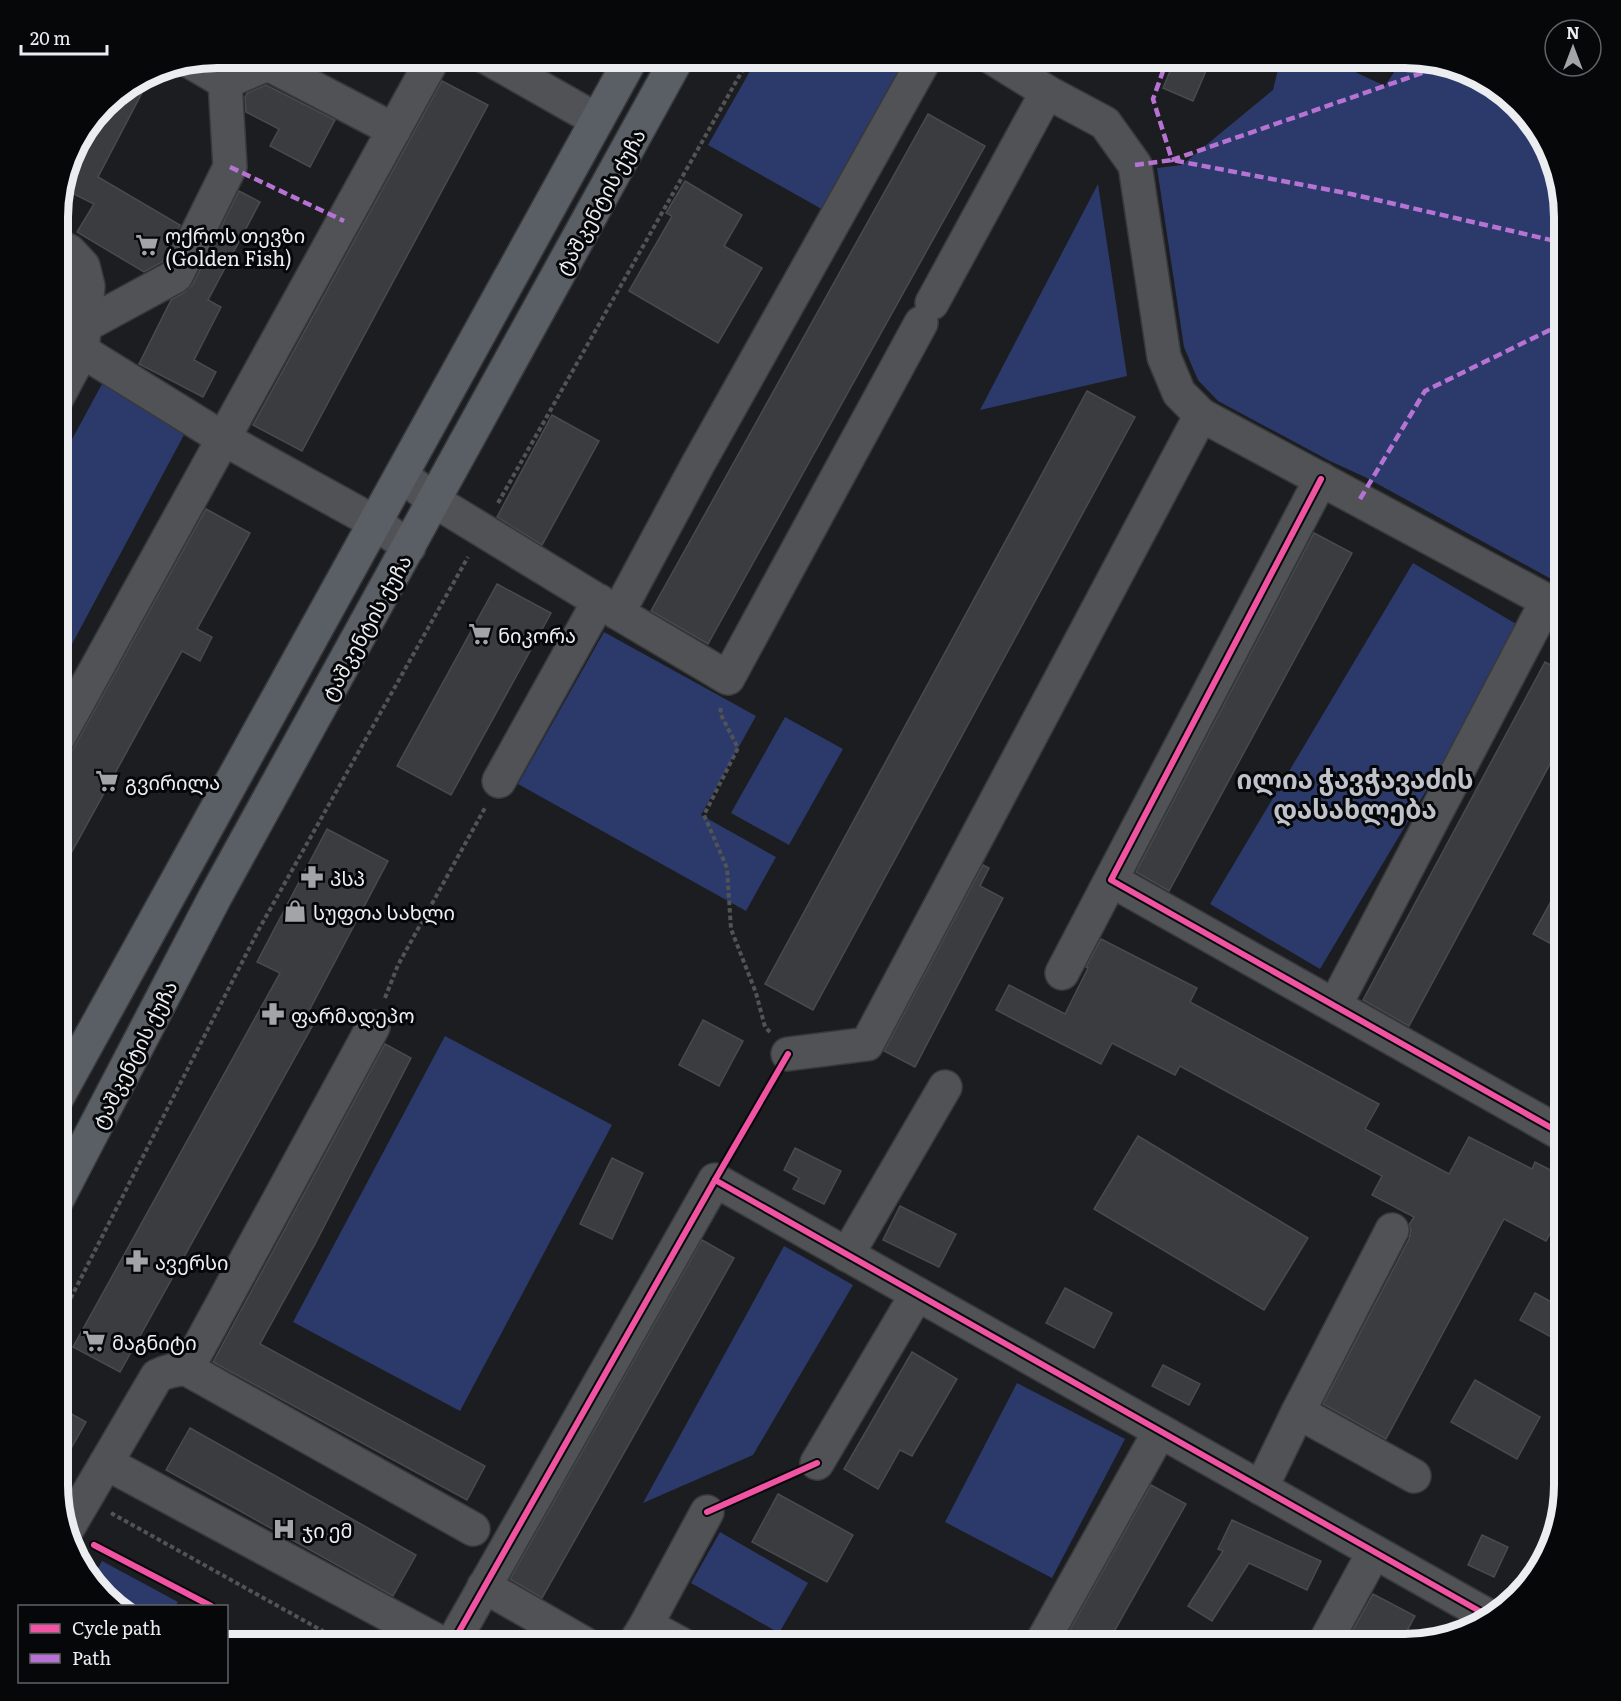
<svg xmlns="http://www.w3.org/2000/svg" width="1621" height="1701" viewBox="0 0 1621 1701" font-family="Literata,'Noto Sans Georgian',serif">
<rect width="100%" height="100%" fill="#1c1d20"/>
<g fill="#2b3a6a">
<path d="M758 57H915L827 212 708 145Z"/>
<path d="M1281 57H1323L1385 86 1404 57H1415L1476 74 1525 111 1555 165 1564 216V586L1365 477 1330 461 1218 401 1198 380 1184 347 1157 168 1182 165 1273 90Z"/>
<path d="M1098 184 1127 376 980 410Z"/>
<path d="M108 373 193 418 57 672V467Z"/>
<path d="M1413 563 1523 628 1320 969 1210 904Z"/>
<path d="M604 632 756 716 701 815 776 857 746 911 518 784Z"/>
<path d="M785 717 843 749 789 845 731 813Z"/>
<path d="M445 1036 612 1125 460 1411 293 1322Z"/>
<path d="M784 1246 853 1285 753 1455 643 1503Z"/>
<path d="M1017 1383 1125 1439 1052 1578 945 1522Z"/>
<path d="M720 1532 808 1583 779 1633 691 1583Z"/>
<path d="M102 1561 178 1602 175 1606C163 1607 131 1609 121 1606 109 1603 97 1591 91 1581Z"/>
</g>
<g fill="#3b3c3f" stroke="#494a4c" stroke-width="1.5">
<path d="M1176 57H1212L1193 101 1163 88Z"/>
<path d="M154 70 98 177 180 225 162 262 144 272 77 232 94 204 62 188 73 146 111 96Z"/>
<path d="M442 81 488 105 302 451 253 425Z"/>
<path d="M266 85 335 120 310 167 270 146 279 129 246 112 245 97 247 93Z"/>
<path d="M928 114 985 146 708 644 651 611Z"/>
<path d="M685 181 742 215 724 246 762 268 718 343 629 291 672 216 666 213Z"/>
<path d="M239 191 260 202 208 300 221 307 194 360 216 372 203 397 139 364 171 300 185 292 193 284Z"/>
<path d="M1087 391 1135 417 813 1010 765 984Z"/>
<path d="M552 415 599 441 542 545 497 517Z"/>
<path d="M206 509 250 533 197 629 212 637 200 661 182 651 57 879V759L66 756 73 749Z"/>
<path d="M1314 533 1352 553 1169 891 1136 872Z"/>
<path d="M497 584 551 613 451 795 397 766Z"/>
<path d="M1545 662 1564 672V738L1409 1026 1363 1000Z"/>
<path d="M327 829 388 861 310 1009 319 1014 120 1372 73 1347 280 973 257 962Z"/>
<path d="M983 865 989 868 980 886 1003 898 915 1067 884 1051Z"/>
<path d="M1564 878V951L1533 934Z"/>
<path d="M1101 939 1197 988 1190 1002 1379 1104 1365 1129 1449 1174 1469 1137 1532 1169 1535 1162 1564 1177V1239L1551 1232 1546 1241 1504 1219 1386 1439 1323 1404 1409 1239 1411 1230 1409 1225 1414 1217 1372 1195 1382 1176 1180 1066 1175 1075 1112 1043 1101 1064 996 1010 1009 985 1065 1014 1088 968 1086 967Z"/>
<path d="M703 1020 743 1041 719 1086 679 1065Z"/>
<path d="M385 1044 411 1058 315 1244 260 1344 485 1466 467 1500 213 1362Z"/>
<path d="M1138 1136 1308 1238 1264 1310 1094 1209Z"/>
<path d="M795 1148 841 1171 824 1204 793 1189 799 1178 784 1170Z"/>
<path d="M612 1158 643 1173 612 1239 580 1224Z"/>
<path d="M900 1206 956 1234 939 1267 883 1240Z"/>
<path d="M702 1240 734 1258 542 1598 510 1579Z"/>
<path d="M1065 1288 1112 1313 1094 1348 1046 1323Z"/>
<path d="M1535 1293 1564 1309V1344L1520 1320Z"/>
<path d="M912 1352 957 1379 912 1456 900 1450 878 1489 844 1469Z"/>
<path d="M1163 1365 1200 1384 1189 1405 1152 1386Z"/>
<path d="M1475 1380 1540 1417 1517 1459 1451 1422Z"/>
<path d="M57 1406 86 1422 57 1473Z"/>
<path d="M190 1428 416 1555 393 1596 166 1470Z"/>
<path d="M1151 1485 1186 1504 1107 1644H1062Z"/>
<path d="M778 1494 853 1535 827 1582 752 1542Z"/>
<path d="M1232 1520 1321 1561 1307 1590 1249 1563 1212 1621 1188 1606 1223 1551 1218 1549Z"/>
<path d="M1482 1535 1508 1547 1494 1577 1468 1565Z"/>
<path d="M1373 1594 1415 1616 1400 1644H1345Z"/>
</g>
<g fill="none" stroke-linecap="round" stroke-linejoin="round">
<g stroke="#37393c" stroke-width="36">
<g id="minor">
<path d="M486 57 597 120"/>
<path d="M991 57 1047 92 1105 123 1135 165 1164 357 1179 393 1201 415 1564 610"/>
<path d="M225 82 268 64 394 130"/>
<path d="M932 303 1047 92"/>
<path d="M84 326 176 276 230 167 225 82 191 62"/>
<path d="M57 340 82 351 224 439 376 523 409 547"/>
<path d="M57 398 82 351 88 286 83 266 69 251 57 245"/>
<path d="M402 475 433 500 618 613 728 678 921 323"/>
<path d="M618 613 698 464 926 57"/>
<path d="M57 740 434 57"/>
<path d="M499 781 599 601"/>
<path d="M1111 880 1564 1135"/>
<path d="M1062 973 1321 479"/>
<path d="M1335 1005 1547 601"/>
<path d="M788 1054 867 1044 1201 415"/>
<path d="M847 1255 945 1087"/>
<path d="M187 1369 373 1027"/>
<path d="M1298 1412 1414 1476"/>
<path d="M106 1463 443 1644"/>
<path d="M817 1463 917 1294"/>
<path d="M1261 1488 1298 1412 1392 1230"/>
<path d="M65 1533 157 1376C167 1371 175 1369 187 1369L473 1529"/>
<path d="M484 1586 585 1644"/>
<path d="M646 1625 707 1512"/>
<path d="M635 1643 646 1625 681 1644"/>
<path d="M452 1644 715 1180 1490 1617"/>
<path d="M1041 1644 1160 1431"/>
<path d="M1324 1644 1374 1552"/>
</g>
</g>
<g stroke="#37393c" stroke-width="36">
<g id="major">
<path d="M57 1098 632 57"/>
<path d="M57 1200 215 897 678 57"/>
</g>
</g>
<g stroke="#525355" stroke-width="4" stroke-dasharray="4.5 3" stroke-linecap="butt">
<path d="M498 503 750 57"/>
<path d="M721 708 720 713 738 748 704 815 727 868 731 929 756 993 765 1027 770 1032"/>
<path d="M385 998 398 965 486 806"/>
<path d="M57 1325 259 929 468 557"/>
<path d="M111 1513 346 1644"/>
<path d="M83 1566 89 1554"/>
</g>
<use href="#minor" stroke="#515255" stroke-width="33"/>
<use href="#major" stroke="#5a5e65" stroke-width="33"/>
<g stroke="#b673d3" stroke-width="4.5" stroke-dasharray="9 4.5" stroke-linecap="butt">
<path d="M1168 57 1153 99 1172 160 1445 65"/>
<path d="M1135 165 1172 160 1351 194 1564 243"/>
<path d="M230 167 344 221"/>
<path d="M1360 499 1425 391 1564 323"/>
</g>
<g stroke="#060709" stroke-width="10">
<g id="cycleway">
<path d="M1321 479 1111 880 1564 1135"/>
<path d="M715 1180 1490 1617"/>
<path d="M707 1512 817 1463"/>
<path d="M94 1545 211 1606"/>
<path d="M452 1644 715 1180 788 1054"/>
</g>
</g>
<use href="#cycleway" stroke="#f153a3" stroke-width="6"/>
</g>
<defs>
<g id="supermarket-bare" transform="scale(1.8)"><path d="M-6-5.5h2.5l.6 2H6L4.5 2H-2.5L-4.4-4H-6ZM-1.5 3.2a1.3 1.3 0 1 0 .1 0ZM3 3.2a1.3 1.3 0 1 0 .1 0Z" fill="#a3a4a8" stroke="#060709" stroke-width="2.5" paint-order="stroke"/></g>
<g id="pharmacy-bare" transform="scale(1.8)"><path d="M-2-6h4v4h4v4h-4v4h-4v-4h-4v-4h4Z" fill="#a3a4a8" stroke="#060709" stroke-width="2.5" paint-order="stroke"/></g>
<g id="shop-bare" transform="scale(1.8)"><path d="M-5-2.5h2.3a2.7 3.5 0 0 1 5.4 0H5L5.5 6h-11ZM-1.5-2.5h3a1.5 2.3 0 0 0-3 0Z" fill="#a3a4a8" stroke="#060709" stroke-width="2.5" paint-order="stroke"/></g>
<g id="hospital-bare" transform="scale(1.8)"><path d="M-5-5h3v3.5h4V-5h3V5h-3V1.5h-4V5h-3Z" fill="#a3a4a8" stroke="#060709" stroke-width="2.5" paint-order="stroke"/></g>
</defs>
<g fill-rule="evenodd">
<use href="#supermarket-bare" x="147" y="245"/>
<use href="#supermarket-bare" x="480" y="634"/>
<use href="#supermarket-bare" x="107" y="781"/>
<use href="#pharmacy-bare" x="312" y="877"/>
<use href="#shop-bare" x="295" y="911"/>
<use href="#pharmacy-bare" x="273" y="1014"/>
<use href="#pharmacy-bare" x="137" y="1261"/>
<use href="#supermarket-bare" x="94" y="1341"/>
<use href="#hospital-bare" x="284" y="1529"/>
</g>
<g text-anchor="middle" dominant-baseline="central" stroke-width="6" stroke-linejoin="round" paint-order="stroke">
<g font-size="20" fill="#ebedf1" stroke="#060709">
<text transform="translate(599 201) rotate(-61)">ტაშკენტის ქუჩა</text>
<text transform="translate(365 627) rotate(-61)">ტაშკენტის ქუჩა</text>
<text transform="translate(133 1054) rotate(-63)">ტაშკენტის ქუჩა</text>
</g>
<g font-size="20" fill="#ebedf1" stroke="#060709" text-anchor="start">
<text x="165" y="234">ოქროს თევზი<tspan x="165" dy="23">(Golden Fish)</tspan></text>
<text x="498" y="634">ნიკორა</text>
<text x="125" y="781">გვირილა</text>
<text x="330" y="877">პსპ</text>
<text x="313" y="911">სუფთა სახლი</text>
<text x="291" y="1014">ფარმადეპო</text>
<text x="155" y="1261">ავერსი</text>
<text x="112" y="1341">მაგნიტი</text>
<text x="302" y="1529">ჯი ემ</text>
</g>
<g font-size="26" font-weight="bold" fill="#bfc2cb" stroke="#060709">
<text x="1355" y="777">ილია ჭავჭავაძის<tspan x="1355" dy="30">დასახლება</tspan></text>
</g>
</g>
<path d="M0 0H1621V1701H0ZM217 68H1405A149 149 0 0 1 1554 217V1485A149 149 0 0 1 1405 1634H217A149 149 0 0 1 68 1485V217A149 149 0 0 1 217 68Z" fill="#060709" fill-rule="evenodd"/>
<path fill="none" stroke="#ebedf1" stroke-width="8" d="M217 68H1405A149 149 0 0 1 1554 217V1485A149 149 0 0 1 1405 1634H217A149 149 0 0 1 68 1485V217A149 149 0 0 1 217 68Z"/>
<rect x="18" y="1605" width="210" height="78" fill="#060709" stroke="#626366" stroke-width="1.5"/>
<rect x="30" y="1624" width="30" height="9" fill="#f153a3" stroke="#626366" stroke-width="1.5"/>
<text x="72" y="1635" font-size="18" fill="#ebedf1">Cycle path</text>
<rect x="30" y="1654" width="30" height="9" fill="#b673d3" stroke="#626366" stroke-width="1.5"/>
<text x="72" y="1665" font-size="18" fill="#ebedf1">Path</text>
<g transform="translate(1573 48)"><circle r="28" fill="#060709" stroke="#626366" stroke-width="1.5"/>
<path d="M0-4.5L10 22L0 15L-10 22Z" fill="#a3a4a8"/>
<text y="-9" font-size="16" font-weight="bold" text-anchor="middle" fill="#ebedf1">N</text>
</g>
<path d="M21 45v9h86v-9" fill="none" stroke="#ebedf1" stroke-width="3"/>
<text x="30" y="45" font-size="18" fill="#ebedf1" stroke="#060709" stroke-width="4.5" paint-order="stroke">20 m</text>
</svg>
